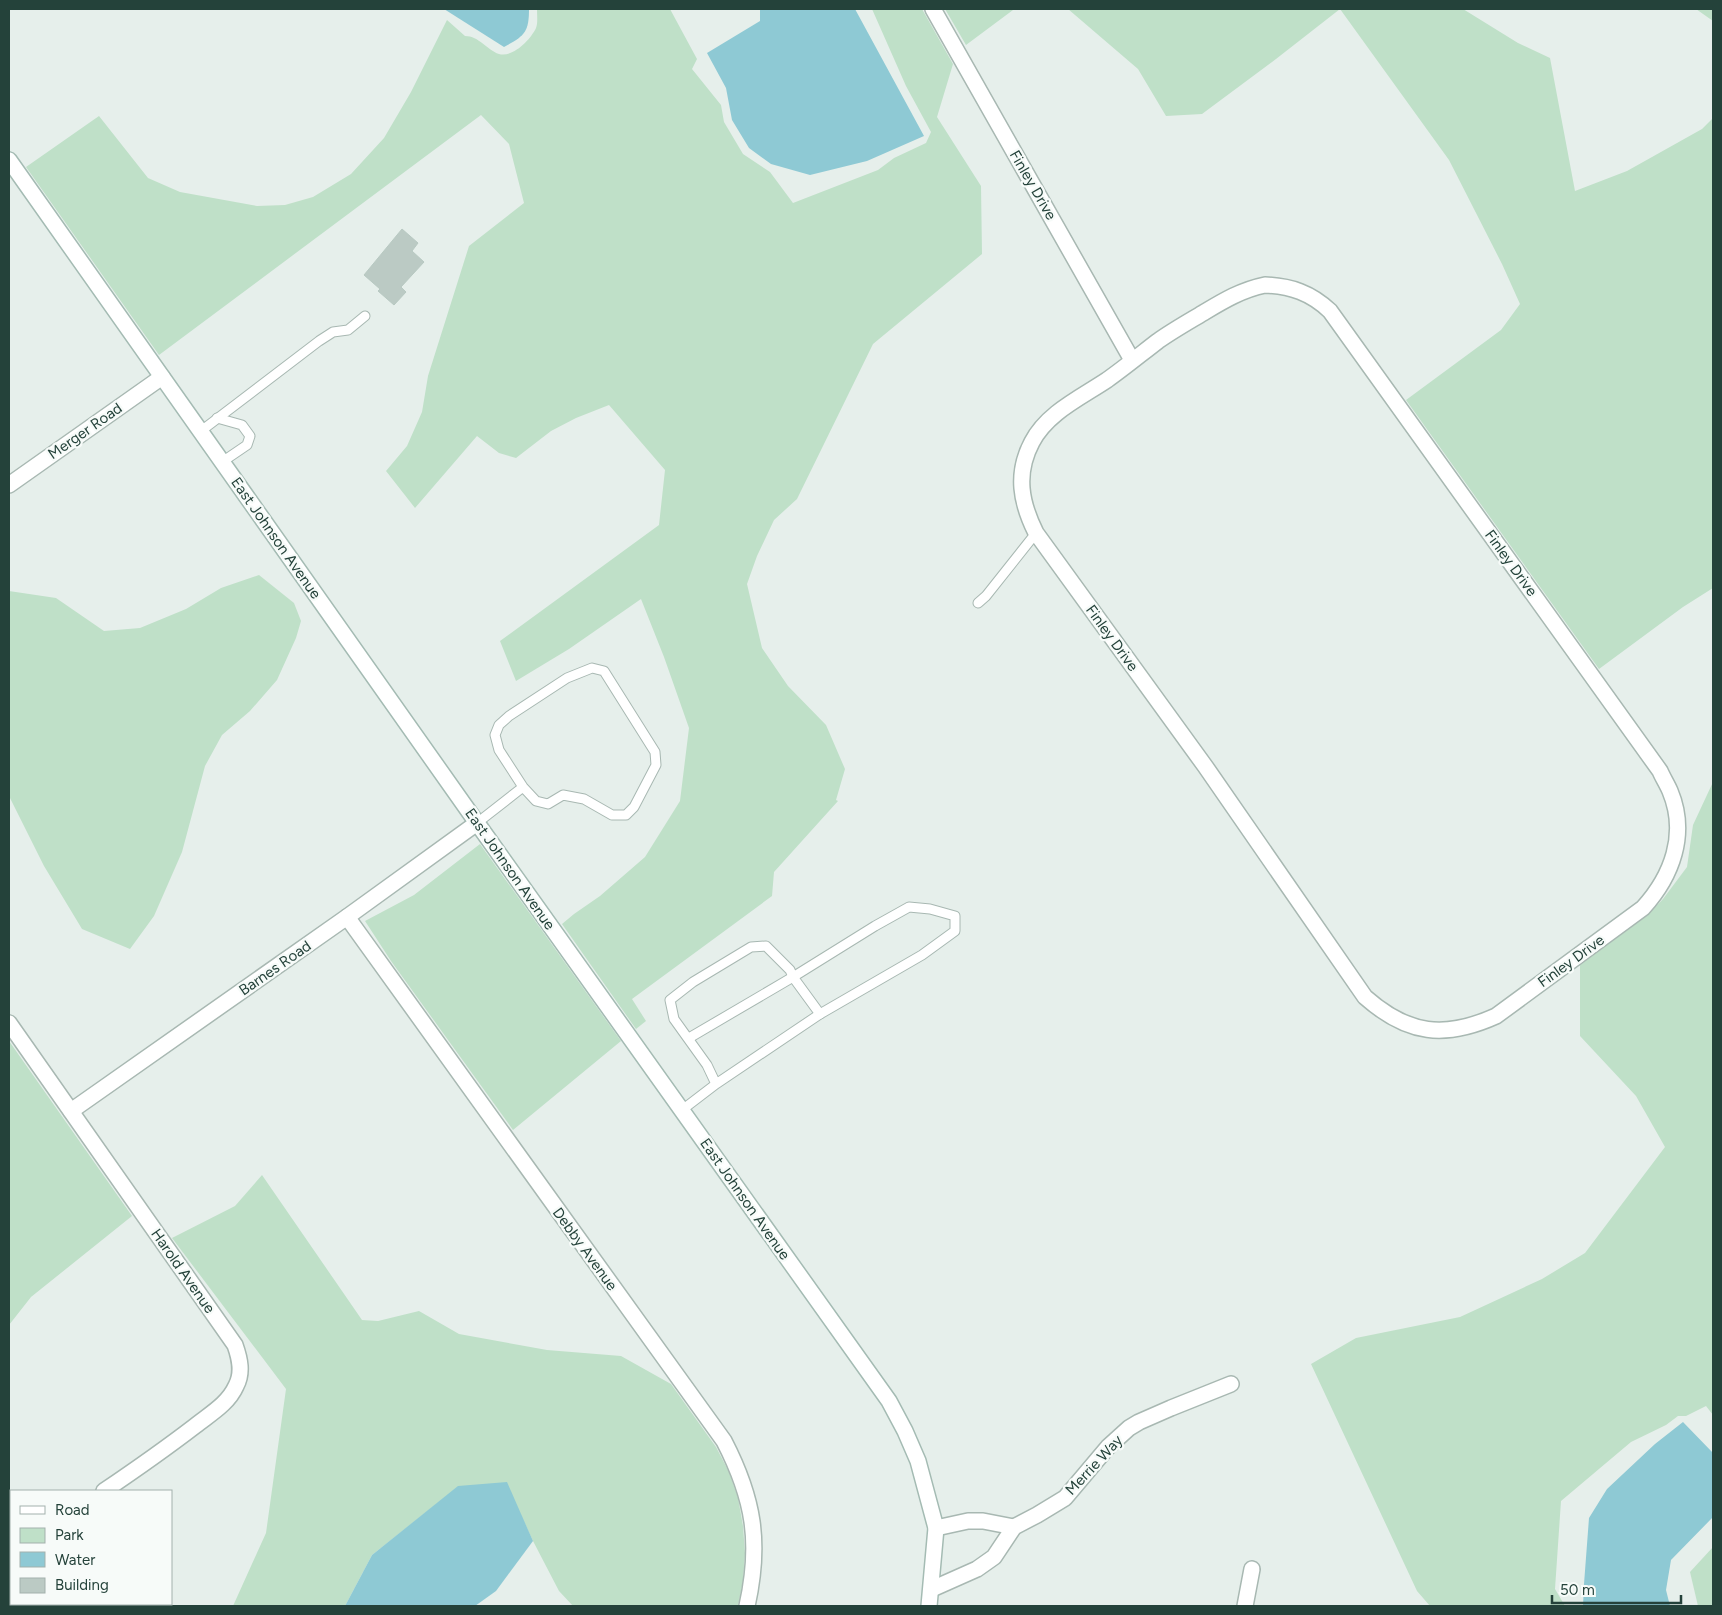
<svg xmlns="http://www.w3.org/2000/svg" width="1722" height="1615" viewBox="0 0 1722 1615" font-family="Figtree,sans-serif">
<rect width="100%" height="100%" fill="#e6efeb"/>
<g fill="#bfe0c8">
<path d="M537 9H670L697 59 692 69 721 105 724 122 743 154 770 172 793 203 878 170 894 158 926 143 931 132 906 86 872 9H922L953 64 937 117 981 186 982 254 873 344 797 499 774 520 757 556 747 584 762 648 788 686 826 725 845 769 836 800 838 801 774 872 772 896 632 999 646 1021 636 1029 562 924 574 914 600 896 645 857 680 801 689 728 664 657 641 599 569 649 516 681 500 641 659 525 665 470 609 405 576 418 551 431 516 458 499 453 477 436 415 508 386 471 407 446 422 412 428 376 469 246 524 203 509 144 481 115 159 355 26 167 99 116 148 178 180 192 257 206 285 205 313 197 351 174 384 138 411 92 447 20 465 36C479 36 487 50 499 54 513 58 531 39 536 28 538 23 537 15 537 9Z"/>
<path d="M945 9H1019L1013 10 966 45Z"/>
<path d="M1068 9H1463L1518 43 1550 58 1575 191 1627 171 1702 129 1713 118V588L1683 607 1599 669 1406 400 1501 330 1520 304 1502 264 1449 160 1340 9 1276 59 1202 114 1166 116 1138 69Z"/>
<path d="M1696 9H1713V21Z"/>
<path d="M259 575 294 603 301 621 296 638 277 680 250 711 222 735 205 766 182 852 154 916 130 949 82 929 44 866 9 796V591L56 598 104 631 140 628 186 609 221 588Z"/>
<path d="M1713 782V1415L1706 1406 1686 1416H1678L1666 1425 1631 1442 1561 1501 1555 1589 1565 1606H1430L1417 1591 1311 1364 1356 1338 1460 1317 1542 1279 1585 1253 1665 1147 1636 1096 1580 1036V965L1648 915 1663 899 1687 867 1693 825Z"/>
<path d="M480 844 621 1041 513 1130 391 961 365 921 414 895Z"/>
<path d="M9 1041 132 1216 31 1297 9 1325Z"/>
<path d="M262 1175 362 1320 378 1321 419 1311 459 1334 547 1350 621 1356 671 1384 716 1447 729 1472 738 1498 743 1526 745 1553 743 1581 738 1606H573L559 1591 533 1541 506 1483 458 1487 372 1555 345 1606H233L266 1533 286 1389 172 1238 235 1206Z"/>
<path d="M1713 1547V1606H1698L1690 1572Z"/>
</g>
<g fill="#8ec9d4">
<path d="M444 9H529C529 33 524 36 504 47Z"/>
<path d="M760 9H855L924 136 867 161 810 175 771 164 749 148 732 120 726 88 707 53 760 21Z"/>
<path d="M1683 1422 1713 1453V1517L1671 1560 1666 1590 1670 1606H1583L1584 1584 1589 1518 1607 1489 1655 1444Z"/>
<path d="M507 1482 533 1541 496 1591 475 1606H345L372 1555 458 1486Z"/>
</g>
<path fill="#bbcac4" stroke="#b8c9c2" d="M402 229 418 243 412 251 424 262 401 287 406 292 394 305 378 291 380 289 364 275Z"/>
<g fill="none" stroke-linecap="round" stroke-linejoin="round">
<g stroke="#a8b8b2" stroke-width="11">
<g id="service">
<path d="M217 418 242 425 250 436 247 445 222 462"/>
<path d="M201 431 319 341 333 332 348 330 365 316"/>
<path d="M978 603 986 596 1036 533"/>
<path d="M477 823 523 787 536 801 548 804 563 795 584 799 612 815H626L634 807 656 765 655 752 604 671 592 668 567 678 509 716 499 725 495 735 499 750 523 787"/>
<path d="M689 1038 793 977 875 926 909 907 930 909 955 916V931L922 955 820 1014"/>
<path d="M682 1110 716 1084 707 1065 674 1019 670 1000 693 982 751 947 766 946 790 970 793 977 820 1014 716 1084"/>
</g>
</g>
<g stroke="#a8b8b2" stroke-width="18">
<g id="minor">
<path d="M933 9 1132 360"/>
<path d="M1265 285C1291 286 1311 293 1330 311L1660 771C1663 778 1667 784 1670 791 1688 834 1672 876 1643 908L1496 1016C1445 1039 1408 1035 1365 997L1205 766 1036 533C1021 503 1015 474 1032 442 1047 413 1080 398 1107 380 1124 368 1141 354 1158 341 1172 331 1188 322 1203 313 1223 301 1241 290 1265 285Z"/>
<path d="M9 485 162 377"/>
<path d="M347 917 724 1441C754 1499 761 1543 747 1606"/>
<path d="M9 1023 235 1345C240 1359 243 1373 236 1386 228 1404 210 1414 195 1426 165 1449 135 1470 104 1491"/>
<path d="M71 1111 347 917 477 823"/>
<path d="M936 1528 968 1521H983L1014 1527"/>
<path d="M9 1558 11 1556"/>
<path d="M932 1589 977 1569 994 1557 1014 1527 1037 1515 1065 1498 1108 1447 1129 1428 1139 1422 1171 1408 1231 1384"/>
<path d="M1245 1606 1252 1569"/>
</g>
</g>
<g stroke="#a4bbb3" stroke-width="18">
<path id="secondary" d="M9 160 477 823 889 1401 905 1431 918 1461 936 1528 929 1606"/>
</g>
<use href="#service" stroke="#fff" stroke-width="9"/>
<use href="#minor" stroke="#fff" stroke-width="15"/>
<use href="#secondary" stroke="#fff" stroke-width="15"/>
</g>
<g text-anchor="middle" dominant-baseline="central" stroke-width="4.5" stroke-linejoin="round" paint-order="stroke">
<g font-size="15" fill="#24423a" stroke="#f7fbf9">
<text transform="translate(1033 185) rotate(60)">Finley Drive</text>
<text transform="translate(85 431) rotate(-35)">Merger Road</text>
<text transform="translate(276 538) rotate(55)">East Johnson Avenue</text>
<text transform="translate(1511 563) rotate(54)">Finley Drive</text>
<text transform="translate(1112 638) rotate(54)">Finley Drive</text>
<text transform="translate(510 869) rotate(55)">East Johnson Avenue</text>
<text transform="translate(1571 961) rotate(-36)">Finley Drive</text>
<text transform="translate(275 968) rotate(-35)">Barnes Road</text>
<text transform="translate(745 1199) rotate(55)">East Johnson Avenue</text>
<text transform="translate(585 1249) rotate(54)">Debby Avenue</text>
<text transform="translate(183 1271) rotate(55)">Harold Avenue</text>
<text transform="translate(1094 1465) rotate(-47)">Merrie Way</text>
</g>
</g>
<rect width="1722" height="1615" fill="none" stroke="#24423a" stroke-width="20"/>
<rect x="10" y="1490" width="162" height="115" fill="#f7fbf9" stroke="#a3b1ad"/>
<rect x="20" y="1506" width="25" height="8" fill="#ffffff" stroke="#a3b1ad"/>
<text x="55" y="1515" font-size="15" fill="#24423a">Road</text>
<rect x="20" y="1528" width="25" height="15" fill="#bfe0c8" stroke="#a3b1ad"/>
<text x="55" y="1540" font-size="15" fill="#24423a">Park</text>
<rect x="20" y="1552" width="25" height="15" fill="#8ec9d4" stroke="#a3b1ad"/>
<text x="55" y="1565" font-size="15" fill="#24423a">Water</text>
<rect x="20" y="1578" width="25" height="15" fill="#bbcac4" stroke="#a3b1ad"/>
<text x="55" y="1590" font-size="15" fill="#24423a">Building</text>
<path d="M1552 1595v8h129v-8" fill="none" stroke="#24423a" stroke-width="2.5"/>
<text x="1560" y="1595" font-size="15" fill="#24423a" stroke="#f7fbf9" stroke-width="4" paint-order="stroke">50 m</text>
</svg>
